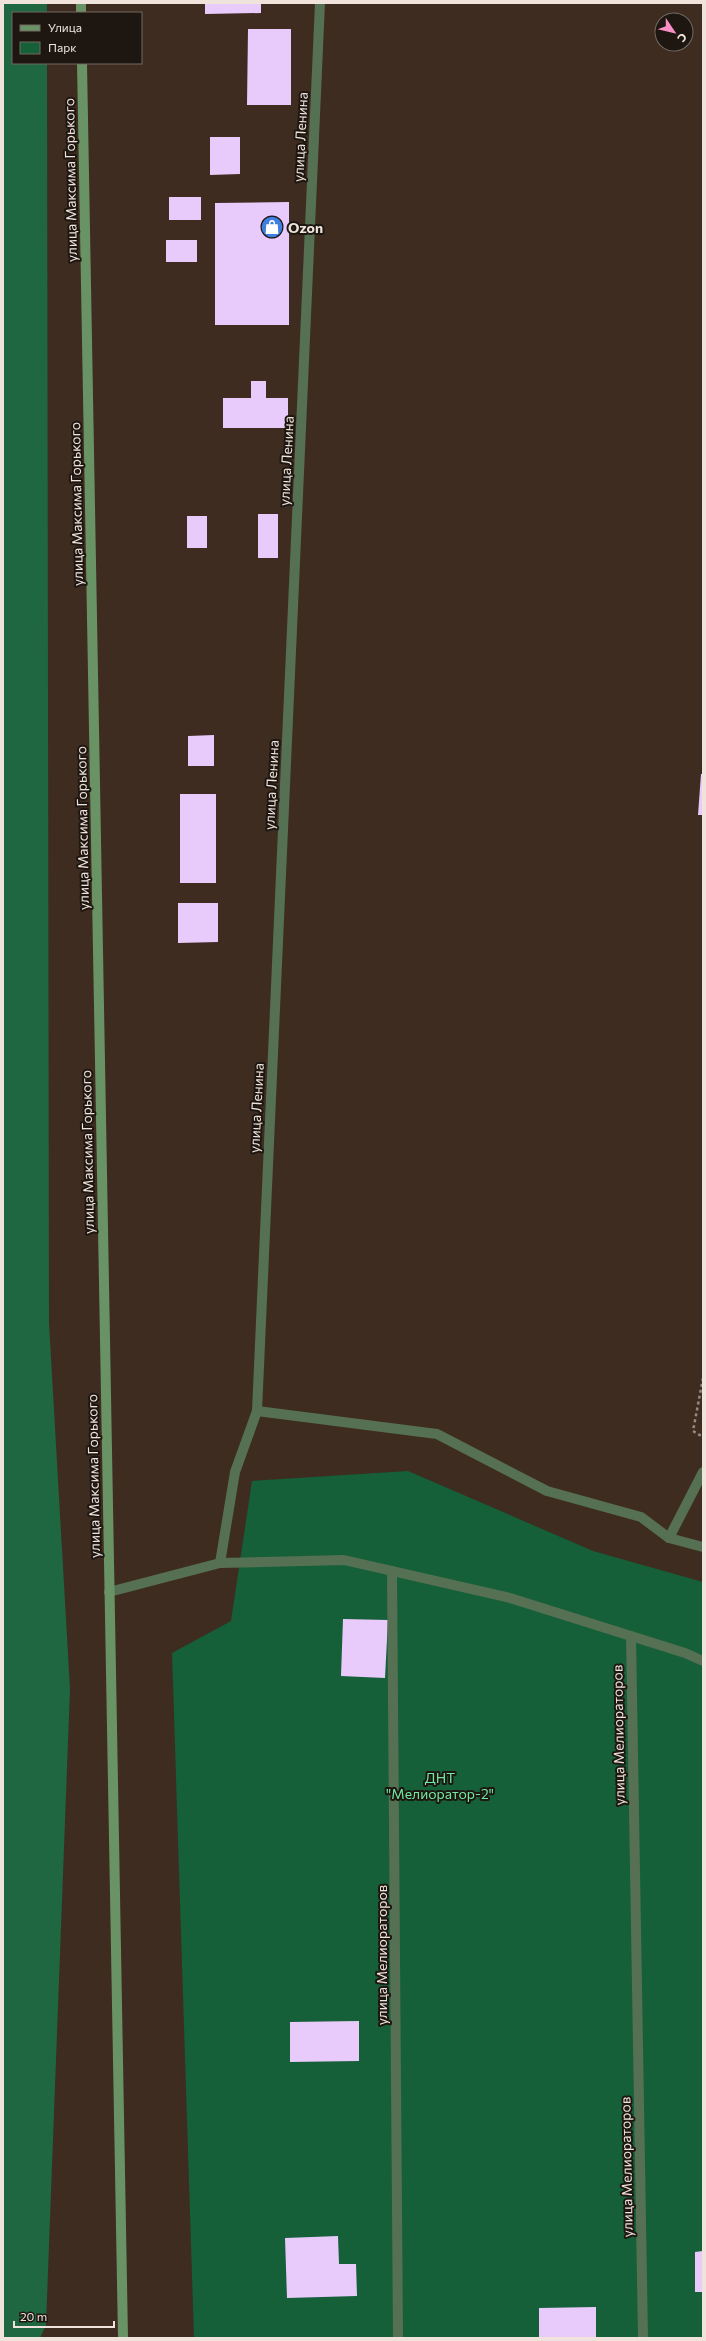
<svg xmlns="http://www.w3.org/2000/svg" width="706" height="2341" viewBox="0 0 706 2341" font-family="Commissioner,sans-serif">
<rect width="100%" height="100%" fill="#3e2c20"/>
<path fill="#155f39" d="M408 1471 593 1551 703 1582V2338H194L172 1653 231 1621 252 1481Z"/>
<path fill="#1e6740" d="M3 3H47V13H13V63H47L49 1323 70 1689 46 2325 40 2338H3Z"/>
<g fill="#e9cbfb">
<path d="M205 3H261V13L205 14Z"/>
<path d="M248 29H291V105H247Z"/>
<path d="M210 137H240V174L210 175Z"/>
<rect x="169" y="197" width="32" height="23"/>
<path d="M289 202V325H215V203Z"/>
<rect x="166" y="240" width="31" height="22"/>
<path d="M251 381H266V398H288V428H223V398H251Z"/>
<rect x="258" y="514" width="20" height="44"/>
<rect x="187" y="516" width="20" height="32"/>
<path d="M214 735V766H188V736Z"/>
<path d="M701 774H703V815H698Z"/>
<rect x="180" y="794" width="36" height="89"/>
<path d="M178 903H218V942L178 943Z"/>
<path d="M343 1619 388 1620 385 1678 341 1676Z"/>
<path d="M359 2021V2061L290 2062V2022Z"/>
<path d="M338 2236 339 2264H356L357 2296 287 2298 285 2238Z"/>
<path d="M703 2251V2292H695V2252Z"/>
<path d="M596 2307V2338H539V2308Z"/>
</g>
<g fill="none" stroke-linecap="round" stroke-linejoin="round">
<path stroke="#98897f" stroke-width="2.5" stroke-dasharray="3 3" stroke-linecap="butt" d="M703 1378 693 1431 703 1437"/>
<g stroke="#567053" stroke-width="10">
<path d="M392 1571 398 2338"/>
<path d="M631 1636 643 2338"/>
</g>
<g stroke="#567053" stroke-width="10">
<path d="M257 1411 437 1434 547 1491 641 1517 669 1538 703 1547"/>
<path d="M669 1538 703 1472"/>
<path d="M220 1563 235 1472 257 1411 320 3"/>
<path d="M109 1592 220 1563 344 1560 510 1598 685 1653 703 1661"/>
</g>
<g stroke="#6a9365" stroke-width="10">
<path d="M81 3V13"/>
<path d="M82 63 123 2338"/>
</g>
</g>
<defs>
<g id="shop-disc" transform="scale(1.15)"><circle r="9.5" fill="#3f7fe0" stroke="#1e1711"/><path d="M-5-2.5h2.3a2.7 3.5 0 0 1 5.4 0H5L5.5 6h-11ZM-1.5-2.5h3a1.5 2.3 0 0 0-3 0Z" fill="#fff"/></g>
</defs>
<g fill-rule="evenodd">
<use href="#shop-disc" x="272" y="227"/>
</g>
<g text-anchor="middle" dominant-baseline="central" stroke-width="4" stroke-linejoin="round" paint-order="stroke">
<g font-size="14" fill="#efe3db" stroke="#1e1711">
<text transform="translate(300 137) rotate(-87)">улица Ленина</text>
<text transform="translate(70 180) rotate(-91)">улица Максима Горького</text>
<text transform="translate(286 461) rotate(-87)">улица Ленина</text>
<text transform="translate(76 504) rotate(-91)">улица Максима Горького</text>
<text transform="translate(271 785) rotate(-87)">улица Ленина</text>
<text transform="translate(82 828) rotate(-91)">улица Максима Горького</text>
<text transform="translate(256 1108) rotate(-87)">улица Ленина</text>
<text transform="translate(87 1152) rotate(-91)">улица Максима Горького</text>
<text transform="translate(93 1476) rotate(-91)">улица Максима Горького</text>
<text transform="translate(618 1735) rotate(-91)">улица Мелиораторов</text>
<text transform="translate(381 1955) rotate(-90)">улица Мелиораторов</text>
<text transform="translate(626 2167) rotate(-91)">улица Мелиораторов</text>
</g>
<g font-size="14" font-weight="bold" fill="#efe3db" stroke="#1e1711" text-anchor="start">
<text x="288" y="227">Ozon</text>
</g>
<g font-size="14" fill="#70eaa3" stroke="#1e1711">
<text x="440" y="1777">ДНТ<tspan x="440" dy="16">"Мелиоратор-2"</tspan></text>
</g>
</g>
<rect width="706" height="2341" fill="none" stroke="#efe3db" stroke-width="8"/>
<rect x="12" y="12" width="130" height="52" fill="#1e1711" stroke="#726962"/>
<rect x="20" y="25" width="20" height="6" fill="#6a9365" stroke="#726962"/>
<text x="48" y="32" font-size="12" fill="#efe3db">Улица</text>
<rect x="20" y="42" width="20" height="12" fill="#155f39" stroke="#726962"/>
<text x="48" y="52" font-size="12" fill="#efe3db">Парк</text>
<g transform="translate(674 32) rotate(125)"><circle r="19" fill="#1e1711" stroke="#726962"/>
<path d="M0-3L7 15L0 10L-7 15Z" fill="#fa8fc6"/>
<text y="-6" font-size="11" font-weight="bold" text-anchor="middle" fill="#efe3db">С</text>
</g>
<path d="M14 2321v6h100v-6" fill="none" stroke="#efe3db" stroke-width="2"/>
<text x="20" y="2321" font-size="12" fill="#efe3db" stroke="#1e1711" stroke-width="3" paint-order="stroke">20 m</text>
</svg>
